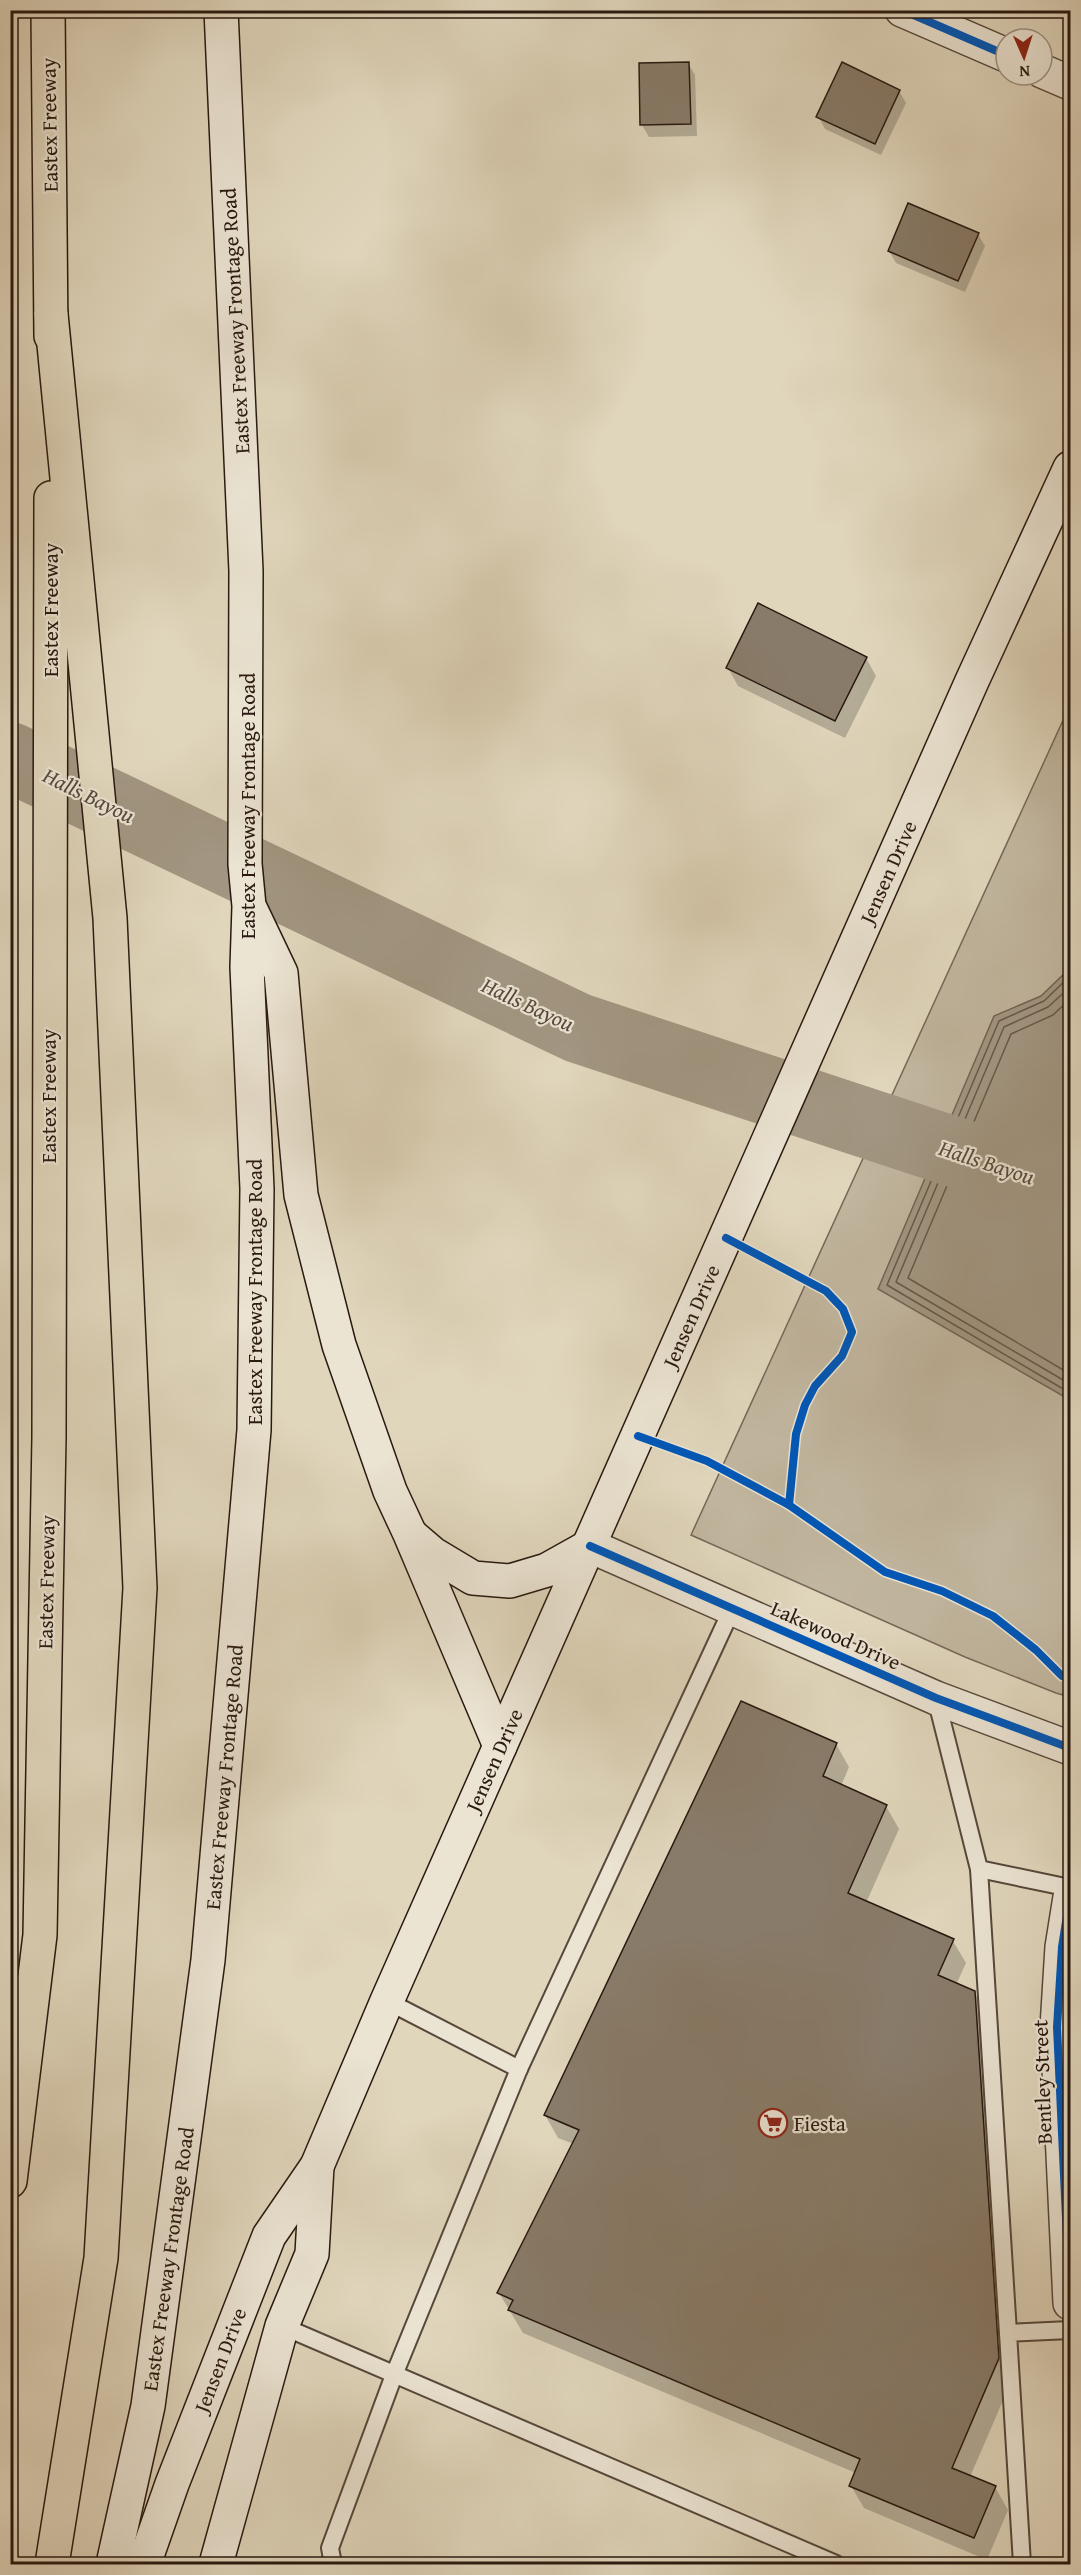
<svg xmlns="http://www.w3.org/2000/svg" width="1081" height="2575" viewBox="0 0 1081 2575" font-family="'Gentium Book Plus',serif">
<rect width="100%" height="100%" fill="#e0d6bc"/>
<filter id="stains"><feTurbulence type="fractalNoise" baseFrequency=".00333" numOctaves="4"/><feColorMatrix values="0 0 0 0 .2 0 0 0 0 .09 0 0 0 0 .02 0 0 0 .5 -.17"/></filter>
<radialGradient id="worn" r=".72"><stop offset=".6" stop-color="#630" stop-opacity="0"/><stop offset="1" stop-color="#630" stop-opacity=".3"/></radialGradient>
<path fill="#c1b69f" stroke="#756858" stroke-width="1.5" d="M1070 705V1697L1056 1693 965 1657 691 1535Z"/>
<path fill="#a29682" stroke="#726454" stroke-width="1.5" d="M1070 968V1400L878 1289 994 1016 1041 996Z"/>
<g fill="#0003">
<path d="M688 63 695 75 697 136 649 137 642 125Z"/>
<path d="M899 91 906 103 881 155 825 129 818 116Z"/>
<path d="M978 234 985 246 965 292 896 263 889 251Z"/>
<path d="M866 658 876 676 845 738 738 686 728 668Z"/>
<path d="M836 1744 849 1767 841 1786 886 1806 899 1829 866 1903 953 1941 966 1963 956 1985 974 1992 988 2016 1011 2382 970 2477 995 2487 1008 2510 987 2560 864 2508 851 2486 856 2473 523 2333 499 2293 574 2144 558 2138 545 2115Z"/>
</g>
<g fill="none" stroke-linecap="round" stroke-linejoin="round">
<g stroke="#665849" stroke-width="1.5">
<path d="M1070 976 1044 1001 999 1021 887 1285 1070 1393"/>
<path d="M1070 987 1048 1007 1004 1027 896 1282 1070 1384"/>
<path d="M1070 999 1053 1015 1011 1034 908 1278 1070 1374"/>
</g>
<path stroke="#a29682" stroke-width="70" d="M10 757 578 1028 1058 1186H1070"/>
</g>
<g fill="#887b69" stroke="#291910" stroke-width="1.5">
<path d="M689 62 691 124 640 125 639 63Z"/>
<path d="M842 62 900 90 875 144 816 117Z"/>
<path d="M908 203 979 233 958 281 888 251Z"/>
<path d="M758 603 867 657 835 721 726 668Z"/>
<path d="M741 1701 837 1743 823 1776 887 1805 848 1893 954 1939 938 1975 975 1991 999 2358 952 2468 996 2486 974 2538 849 2486 860 2459 508 2310 513 2300 497 2293 579 2130 544 2115Z"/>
</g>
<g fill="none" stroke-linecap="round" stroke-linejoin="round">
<g stroke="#57483b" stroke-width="20">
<g id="lane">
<path d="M936 1698 979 1869 1008 2333"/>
<path d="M979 1869 1070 1888"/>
<path d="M519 2069 732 1609"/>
<path d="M282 2326 836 2564"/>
<path d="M333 2564 330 2548 394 2375 519 2069 387 2001"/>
<path d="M1022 2564 1008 2333 1070 2330"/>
</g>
</g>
<g stroke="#57483b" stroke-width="36">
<g id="street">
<path d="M902 10 1006 55"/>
<path d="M1042 71 1070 83"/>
<path d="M590 1546 936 1698 1070 1748"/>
<path d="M1070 1897 1062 1947 1057 2027 1070 2303"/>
</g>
</g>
<g stroke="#291910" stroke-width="36">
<g id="secondary">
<path d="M251 910 281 973 301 1195 339 1345 390 1491 410 1534 500 1746"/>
<path d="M412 1536 433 1554 473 1578 510 1581 547 1570 590 1546"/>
<path d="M113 2564 148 2406 208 1960 254 1430 257 1189 247 967 249 906 245 864 246 571 221 10"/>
<path d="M144 2564 172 2484 269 2236 317 2166 387 2001 972 681 1070 468"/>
<path d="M216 2564 282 2326 312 2254 317 2166"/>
</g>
</g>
<g stroke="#291910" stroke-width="36">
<g id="highway">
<path d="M48 10 51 336"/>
<path d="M51 314 110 918 140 1588 101 2258 52 2564"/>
<path d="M10 2181 40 1935 49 1437 51 498"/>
</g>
</g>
<use href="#lane" stroke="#ebe4d3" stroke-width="16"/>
<use href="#street" stroke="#ebe4d3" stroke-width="33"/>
<use href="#secondary" stroke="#ebe4d3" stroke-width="33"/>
<use href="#highway" stroke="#e0d6bc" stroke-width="33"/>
<g stroke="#ebe4d3" stroke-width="11">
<g id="cycleway">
<path d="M902 10 1006 55"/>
<path d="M726 1238 826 1291 843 1309 852 1332 842 1356 815 1386 805 1405 796 1434 789 1505"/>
<path d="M638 1436 707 1461 789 1505 885 1572 942 1591 993 1616 1036 1650 1062 1676 1070 1679"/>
<path d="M590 1546 936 1698 1070 1748"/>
<path d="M1070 1897 1062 1947 1057 2027 1070 2303"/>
</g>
</g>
<use href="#cycleway" stroke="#0057b8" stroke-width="8"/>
</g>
<defs>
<g id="supermarket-ring" transform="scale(1.5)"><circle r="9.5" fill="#ebe4d3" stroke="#8f2418" stroke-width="1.5"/><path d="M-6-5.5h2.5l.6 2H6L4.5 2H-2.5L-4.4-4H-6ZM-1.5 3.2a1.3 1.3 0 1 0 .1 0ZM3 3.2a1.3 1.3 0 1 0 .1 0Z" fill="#8f2418"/></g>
</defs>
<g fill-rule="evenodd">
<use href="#supermarket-ring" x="773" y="2123"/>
</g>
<g text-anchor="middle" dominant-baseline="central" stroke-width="4.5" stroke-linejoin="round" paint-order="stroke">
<g font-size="21" fill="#291910" stroke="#ebe4d3">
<text transform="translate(49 125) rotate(-91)">Eastex Freeway</text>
<text transform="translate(235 321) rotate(-93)">Eastex Freeway Frontage Road</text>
<text transform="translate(50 610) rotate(-90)">Eastex Freeway</text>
<text transform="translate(247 806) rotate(-90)">Eastex Freeway Frontage Road</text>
<text transform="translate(888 872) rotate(-66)">Jensen Drive</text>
<text transform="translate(48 1096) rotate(-90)">Eastex Freeway</text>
<text transform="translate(254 1292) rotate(-90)">Eastex Freeway Frontage Road</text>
<text transform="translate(691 1316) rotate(-66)">Jensen Drive</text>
<text transform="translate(46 1582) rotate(-89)">Eastex Freeway</text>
<text transform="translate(836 1635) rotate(24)">Lakewood Drive</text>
<text transform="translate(494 1760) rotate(-66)">Jensen Drive</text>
<text transform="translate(224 1777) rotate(-85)">Eastex Freeway Frontage Road</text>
<text transform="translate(1042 2082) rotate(-92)">Bentley Street</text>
<text transform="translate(168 2259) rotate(-82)">Eastex Freeway Frontage Road</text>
<text transform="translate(220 2360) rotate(-69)">Jensen Drive</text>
</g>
<g font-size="21" fill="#291910" stroke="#ebe4d3" text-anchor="start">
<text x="794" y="2123">Fiesta</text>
</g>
<g font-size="22" font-style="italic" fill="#594b3e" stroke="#ebe4d3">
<text transform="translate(89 795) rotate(26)">Halls Bayou</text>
<text transform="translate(528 1004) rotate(25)">Halls Bayou</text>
<text transform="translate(987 1162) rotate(18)">Halls Bayou</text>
</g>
</g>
<rect width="1081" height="2575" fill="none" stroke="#e0d6bc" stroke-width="36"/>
<rect x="12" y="12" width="1057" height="2551" fill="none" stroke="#291910" stroke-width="3"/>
<rect x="18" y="18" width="1045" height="2539" fill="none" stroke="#291910" stroke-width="1.5"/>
<g transform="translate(1024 57) rotate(177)"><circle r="28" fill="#ebe4d3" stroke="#9d9385" stroke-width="1.5"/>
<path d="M0-4.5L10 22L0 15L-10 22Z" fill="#8f2418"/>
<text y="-9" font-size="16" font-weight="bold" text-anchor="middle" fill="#291910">N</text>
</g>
<rect width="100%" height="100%" filter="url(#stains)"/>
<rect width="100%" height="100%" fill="url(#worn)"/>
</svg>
